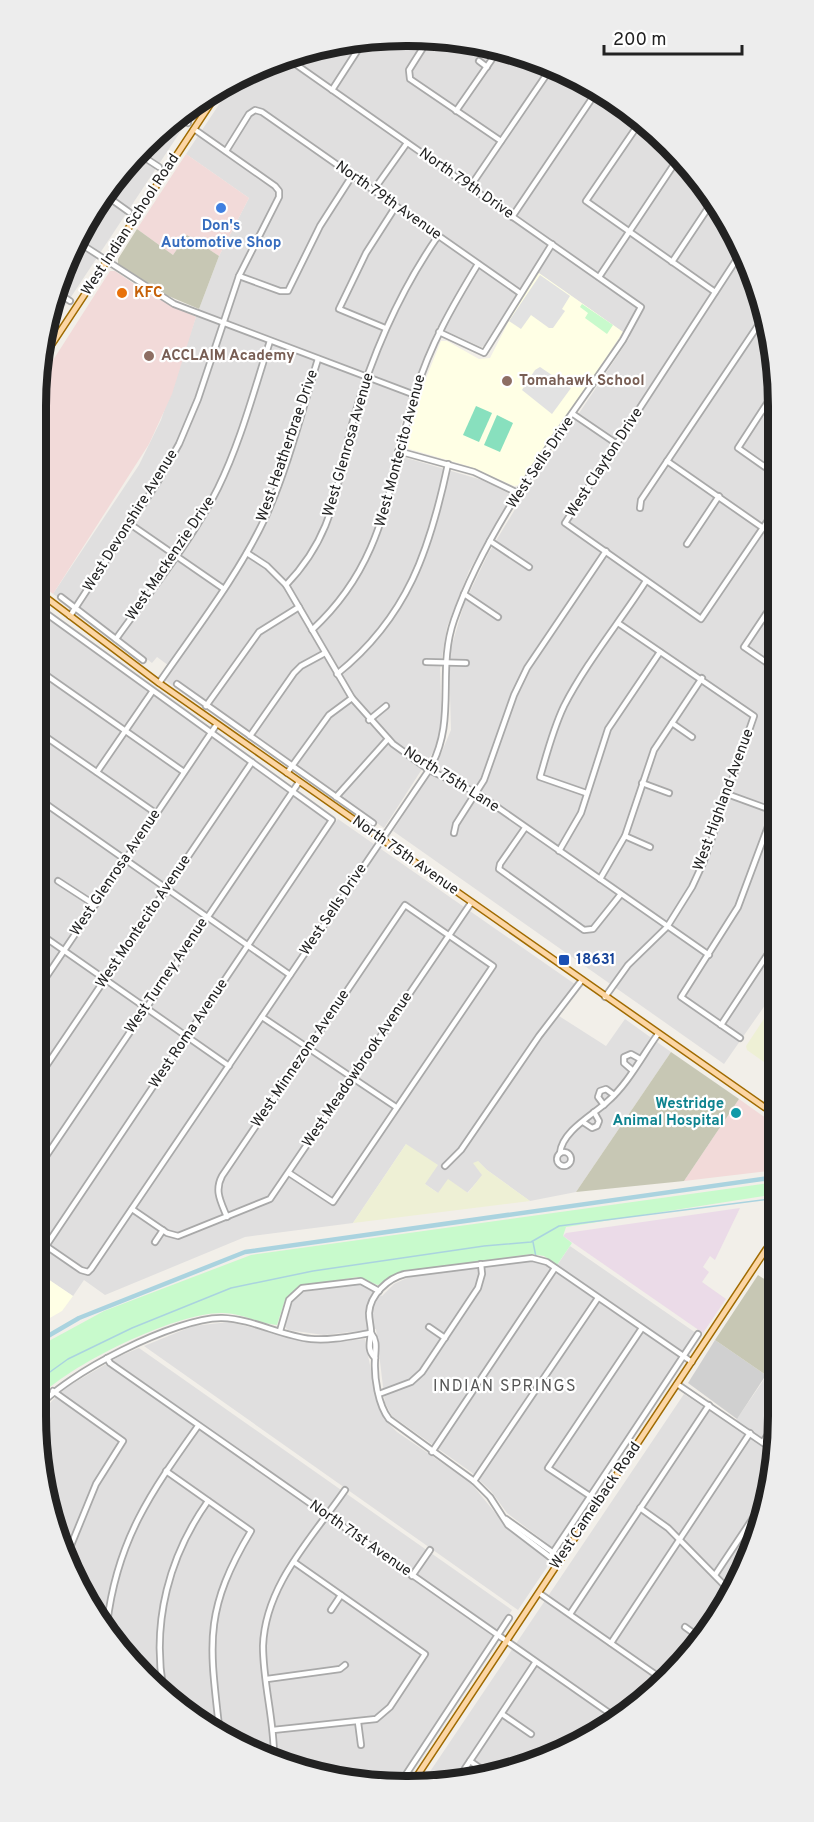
<svg xmlns="http://www.w3.org/2000/svg" width="814" height="1822" viewBox="0 0 814 1822" font-family="Overpass,sans-serif">
<rect width="100%" height="100%" fill="#f2efe9"/>
<g fill="#e0dfdf">
<path d="M383 37 527 56 613 99 686 163 740 243 775 358 777 988 724 1064 393 831 437 763 451 730 449 655 464 604 488 554 517 506 630 337 623 332 532 269 484 346 481 347 437 327 408 401 393 454 482 480 512 495 469 571 447 627 440 669 442 723 435 749 384 828 176 682 173 686 165 680 172 668 157 657 152 663 62 594 59 598 53 594 139 465 161 420 196 317 219 256 249 198 186 154 236 79 243 74Z"/>
<path d="M192 114 65 306 49 330 56 287 128 162Z"/>
<path d="M36 609 335 823 338 819 579 987 559 1016 606 1046 625 1019 671 1052 576 1192 530 1201 487 1170 478 1161 483 1175 467 1193H438L425 1184 406 1144 353 1223 245 1237 105 1295 84 1280 73 1296 36 1271Z"/>
<path d="M570 1246 696 1333 553 1548 507 1513 491 1491 471 1472 392 1416 385 1403 376 1329 324 1335 288 1330 285 1327 292 1301 303 1292 358 1284 368 1286 382 1296 394 1284 409 1277 537 1260 554 1270Z"/>
<path d="M229 1322 317 1343 365 1339 377 1402 384 1419 397 1432 470 1482 510 1531 546 1557 547 1567 518 1610 144 1346 193 1326Z"/>
<path d="M139 1348 512 1610 401 1779H335L222 1736 128 1659 56 1535 36 1417 65 1388 120 1356Z"/>
<path d="M778 1359V1415L758 1535 686 1659 592 1736 479 1779H425L684 1394 732 1426Z"/>
</g>
<g fill="#f2dad9">
<path d="M186 154 249 198 219 256 187 235 173 255 137 229Z"/>
<path d="M110 271H115L152 296 196 317 172 394 149 444 53 594 36 580V407L41 379Z"/>
<path d="M739 1099 777 1126V1170L684 1181Z"/>
</g>
<path fill="#ebdbe8" d="M740 1208 715 1260 710 1256 703 1267 709 1272 702 1282 726 1299 703 1333 563 1236 566 1233Z"/>
<g fill="#ffffe5">
<path d="M539 273 623 332 561 425 555 430 520 485 514 486 468 466 406 448 416 403 441 341H447L479 359 490 358 513 313Z"/>
<path d="M36 1271 73 1296 62 1311 36 1326Z"/>
</g>
<path fill="#d0d0d0" d="M715 1340 766 1375 737 1419 688 1383Z"/>
<g fill="#c7c7b4">
<path d="M137 229 173 255 187 235 219 256 199 309 166 295 118 264V259Z"/>
<path d="M671 1052 739 1099 684 1181 576 1192Z"/>
<path d="M758 1275 778 1288V1357L766 1375 715 1340Z"/>
</g>
<g fill="#eef0d5">
<path d="M777 999V1071L747 1050 746 1046Z"/>
<path d="M406 1144 438 1165 425 1184 438 1193 448 1179 468 1193 482 1175 473 1163 478 1161 487 1170 530 1201 353 1223Z"/>
</g>
<g fill="#c8facc">
<path d="M582 304 613 325 607 334 585 318 588 313 580 307Z"/>
<path d="M777 1182V1194L566 1227 563 1236 572 1243 557 1265 544 1256 532 1254 408 1271 393 1275 378 1285 357 1277 299 1287 285 1300 277 1325C259 1324 242 1313 223 1313 176 1312 68 1365 36 1400V1348L104 1311 251 1255Z"/>
</g>
<g fill="#88e0be">
<path d="M476 406 492 413 479 442 463 435Z"/>
<path d="M497 415 513 423 500 452 484 445Z"/>
</g>
<g fill="#e2e2e2">
<path d="M540 275 570 296 562 309 565 311 553 328H549L531 315 521 329 509 321Z"/>
<path d="M540 367 571 388 552 414 522 390 535 370Z"/>
</g>
<g fill="none" stroke-linecap="round" stroke-linejoin="round">
<g stroke="#aad3df" stroke-width="1.5">
<path d="M533 1242 536 1257"/>
<path d="M36 1382 68 1359 132 1328 231 1288 313 1271 484 1246 531 1242 559 1226 777 1198"/>
</g>
<path stroke="#aad3df" stroke-width="4.5" d="M36 1343 79 1318 245 1252 777 1177"/>
<g stroke="#a9a9a9" stroke-width="8">
<g id="minor">
<path d="M426 43 409 70 410 79 501 141"/>
<path d="M479 61 487 67"/>
<path d="M332 90 363 42"/>
<path d="M456 111 497 52"/>
<path d="M183 120 188 123"/>
<path d="M640 122 586 201 715 292"/>
<path d="M226 151 249 114 255 110 262 112 520 293"/>
<path d="M139 154 159 167"/>
<path d="M470 187 551 68"/>
<path d="M373 191 407 143"/>
<path d="M108 197 129 212"/>
<path d="M512 217 597 91"/>
<path d="M81 244 174 304 415 395"/>
<path d="M742 251 565 523 701 619 775 510"/>
<path d="M672 262 712 202"/>
<path d="M239 276 280 291H288L320 226 352 176"/>
<path d="M599 277 679 157"/>
<path d="M55 291 70 301"/>
<path d="M385 328 339 309 366 253 396 206"/>
<path d="M439 332 484 353 552 244"/>
<path d="M775 391 738 448 775 474"/>
<path d="M573 414 617 444"/>
<path d="M398 451 474 472 520 494"/>
<path d="M667 461 763 528"/>
<path d="M640 508 641 500 763 318"/>
<path d="M130 524 224 589"/>
<path d="M490 541 529 567"/>
<path d="M687 544 719 496"/>
<path d="M247 553 267 566 286 585 352 698 393 744 429 770 477 793 709 955"/>
<path d="M286 585C339 530 335 481 355 414 374 350 400 291 438 236"/>
<path d="M464 594 498 617"/>
<path d="M61 597 143 660"/>
<path d="M776 599 744 647 776 669"/>
<path d="M36 606 332 820 46 1246"/>
<path d="M70 616 157 483 179 444 198 399 239 276 279 197V191L275 186 194 129"/>
<path d="M312 630C388 560 387 483 416 391 430 345 453 305 478 264"/>
<path d="M116 639C151 590 191 542 218 488 241 441 254 390 270 341"/>
<path d="M426 662 466 663"/>
<path d="M36 668 184 772"/>
<path d="M337 674C408 617 430 549 448 464"/>
<path d="M159 683C196 629 238 576 266 516 288 467 302 411 318 359"/>
<path d="M177 684 373 823"/>
<path d="M206 706 259 632 299 607"/>
<path d="M369 720 386 706"/>
<path d="M672 723 692 737"/>
<path d="M36 730 157 814"/>
<path d="M250 736 294 673 301 666 325 653"/>
<path d="M97 772 152 692"/>
<path d="M287 773 329 715 352 698"/>
<path d="M642 783 669 793"/>
<path d="M586 793 540 777C547 753 553 729 564 706 586 663 619 623 646 581"/>
<path d="M727 794 774 811"/>
<path d="M36 797 290 975"/>
<path d="M336 797 388 739"/>
<path d="M525 828 500 864 499 869 584 930 593 929 621 894"/>
<path d="M454 833 456 824 484 780 514 695 527 668 606 551"/>
<path d="M625 836 650 847"/>
<path d="M559 851 581 813 608 729 660 652"/>
<path d="M600 879 625 836 654 750 702 678"/>
<path d="M58 881 95 905"/>
<path d="M36 931 229 1066"/>
<path d="M36 992 217 724"/>
<path d="M605 997 628 965 667 927 692 887 704 861 754 716 618 623"/>
<path d="M262 1017 396 1107"/>
<path d="M721 1025 777 940"/>
<path d="M740 1038 681 997 738 907 776 805"/>
<path d="M632 1070 624 1063V1057L631 1054 640 1059"/>
<path d="M36 1081 252 762"/>
<path d="M604 1105 598 1097 600 1091 606 1089 614 1095"/>
<path d="M583 1122 592 1128 597 1126 599 1121 594 1112"/>
<circle cx="564" cy="1159" r="7"/>
<path d="M560 1153C562 1131 593 1115 607 1102 628 1084 642 1056 658 1034"/>
<path d="M445 1166 461 1150 539 1036 582 980"/>
<path d="M36 1171 299 782"/>
<path d="M132 1209 167 1233 178 1236 270 1199 471 903"/>
<path d="M227 1217C221 1202 214 1191 222 1176L405 905 493 966 333 1202 289 1173"/>
<path d="M36 1239 81 1270 88 1272 91 1269 429 770C458 720 436 672 454 620 488 522 565 426 623 340L641 307 291 61"/>
<path d="M155 1242 163 1230"/>
<path d="M429 1327 445 1338"/>
<path d="M280 1331 289 1300 302 1288 361 1281 379 1291"/>
<path d="M371 1333C378 1342 375 1349 375 1360 374 1377 378 1405 389 1419L474 1481 490 1497 508 1525 550 1557 560 1561"/>
<path d="M107 1358 110 1363 615 1717"/>
<path d="M375 1358C367 1350 370 1343 371 1332 371 1326 369 1320 369 1313 370 1295 388 1278 405 1274L532 1258 547 1262 692 1362"/>
<path d="M677 1384 772 1449"/>
<path d="M53 1391 123 1441 96 1484 67 1555"/>
<path d="M379 1394 411 1382 422 1372 478 1288 482 1274 481 1264"/>
<path d="M36 1410C64 1374 177 1317 222 1318 253 1319 281 1336 311 1339 331 1341 352 1336 371 1333"/>
<path d="M763 1442 777 1421"/>
<path d="M432 1452 555 1268"/>
<path d="M166 1471 251 1531C202 1613 210 1645 220 1735"/>
<path d="M474 1481 598 1298"/>
<path d="M590 1496 548 1468 642 1328"/>
<path d="M640 1508 668 1528 727 1588"/>
<path d="M506 1519 555 1554"/>
<path d="M550 1557 698 1334"/>
<path d="M715 1575 763 1503"/>
<path d="M412 1576 430 1550"/>
<path d="M539 1593 662 1679"/>
<path d="M331 1610 341 1595"/>
<path d="M570 1614 709 1405"/>
<path d="M107 1624C117 1540 151 1492 198 1426"/>
<path d="M685 1627 699 1637"/>
<path d="M611 1643 750 1433"/>
<path d="M267 1679 340 1669 345 1665"/>
<path d="M163 1688C152 1621 169 1556 208 1501"/>
<path d="M502 1714 531 1734"/>
<path d="M358 1722 361 1745"/>
<path d="M273 1730 376 1719 390 1707 425 1654 294 1562"/>
<path d="M596 1734 609 1713"/>
<path d="M274 1756C274 1719 263 1683 263 1646 265 1585 312 1538 345 1490"/>
<path d="M470 1761 490 1775"/>
<path d="M403 1779 509 1618"/>
<path d="M458 1779 535 1663"/>
</g>
</g>
<g stroke="#a06b00" stroke-width="8">
<g id="major">
<path d="M44 356 217 94"/>
<path d="M36 590 159 683 777 1116"/>
<path d="M415 1779 777 1233"/>
</g>
</g>
<use href="#minor" stroke="#fff" stroke-width="4.5"/>
<use href="#major" stroke="#fcd6a4" stroke-width="5"/>
</g>
<circle fill="#3f7fe0" stroke="#fff" stroke-width="2" cx="221" cy="208" r="6"/>
<circle fill="#e8710a" stroke="#fff" stroke-width="2" cx="122" cy="293" r="6"/>
<g fill="#8d6e63" stroke="#fff" stroke-width="2">
<circle cx="149" cy="356" r="6"/>
<circle cx="507" cy="381" r="6"/>
</g>
<rect fill="#1a4fb4" stroke="#fff" stroke-width="2" x="558" y="954" width="12" height="12" rx="3"/>
<circle fill="#0f9aa8" stroke="#fff" stroke-width="2" cx="736" cy="1113" r="6"/>
<g text-anchor="middle" dominant-baseline="central" stroke-width="4.5" stroke-linejoin="round" paint-order="stroke">
<g font-size="15" fill="#222" stroke="#fff">
<text transform="translate(466 184) rotate(35)">North 79th Drive</text>
<text transform="translate(388 201) rotate(35)">North 79th Avenue</text>
<text transform="translate(131 225) rotate(-57)">West Indian School Road</text>
<text transform="translate(349 445) rotate(-74)">West Glenrosa Avenue</text>
<text transform="translate(288 446) rotate(-71)">West Heatherbrae Drive</text>
<text transform="translate(401 451) rotate(-75)">West Montecito Avenue</text>
<text transform="translate(541 463) rotate(-56)">West Sells Drive</text>
<text transform="translate(605 463) rotate(-57)">West Clayton Drive</text>
<text transform="translate(131 521) rotate(-58)">West Devonshire Avenue</text>
<text transform="translate(171 559) rotate(-56)">West Mackenzie Drive</text>
<text transform="translate(451 780) rotate(32)">North 75th Lane</text>
<text transform="translate(724 800) rotate(-70)">West Highland Avenue</text>
<text transform="translate(405 856) rotate(35)">North 75th Avenue</text>
<text transform="translate(116 873) rotate(-56)">West Glenrosa Avenue</text>
<text transform="translate(334 910) rotate(-56)">West Sells Drive</text>
<text transform="translate(144 922) rotate(-56)">West Montecito Avenue</text>
<text transform="translate(167 976) rotate(-56)">West Turney Avenue</text>
<text transform="translate(189 1034) rotate(-56)">West Roma Avenue</text>
<text transform="translate(301 1059) rotate(-56)">West Minnezona Avenue</text>
<text transform="translate(358 1070) rotate(-56)">West Meadowbrook Avenue</text>
<text transform="translate(596 1506) rotate(-56)">West Camelback Road</text>
<text transform="translate(360 1539) rotate(35)">North 71st Avenue</text>
</g>
<g font-size="15" font-weight="bold" fill="#366cbe" stroke="#fff">
<text x="221" y="226">Don's<tspan x="221" dy="17">Automotive Shop</tspan></text>
</g>
<g font-size="15" font-weight="bold" fill="#c56008" stroke="#fff" text-anchor="start">
<text x="134" y="293">KFC</text>
</g>
<g font-size="15" font-weight="bold" fill="#785e54" stroke="#fff" text-anchor="start">
<text x="161" y="356">ACCLAIM Academy</text>
<text x="519" y="381">Tomahawk School</text>
</g>
<g font-size="15" font-weight="bold" fill="#164399" stroke="#fff" text-anchor="start">
<text x="576" y="960">18631</text>
</g>
<g font-size="15" font-weight="bold" fill="#0d838f" stroke="#fff" text-anchor="end">
<text x="724" y="1104">Westridge<tspan x="724" dy="17">Animal Hospital</tspan></text>
</g>
<g font-size="16" letter-spacing="1.5" fill="#555" stroke="#fff">
<text x="505" y="1387">INDIAN SPRINGS</text>
</g>
</g>
<path d="M0 0H814V1822H0ZM406 46H408A360 360 0 0 1 768 406V1416A360 360 0 0 1 408 1776H406A360 360 0 0 1 46 1416V406A360 360 0 0 1 406 46Z" fill="#ededed" fill-rule="evenodd"/>
<path fill="none" stroke="#222" stroke-width="8" d="M406 46H408A360 360 0 0 1 768 406V1416A360 360 0 0 1 408 1776H406A360 360 0 0 1 46 1416V406A360 360 0 0 1 406 46Z"/>
<path d="M604 45v9h138v-9" fill="none" stroke="#222222" stroke-width="3"/>
<text x="613" y="45" font-size="18" fill="#222222" stroke="#ffffff" stroke-width="4.5" paint-order="stroke">200 m</text>
</svg>
